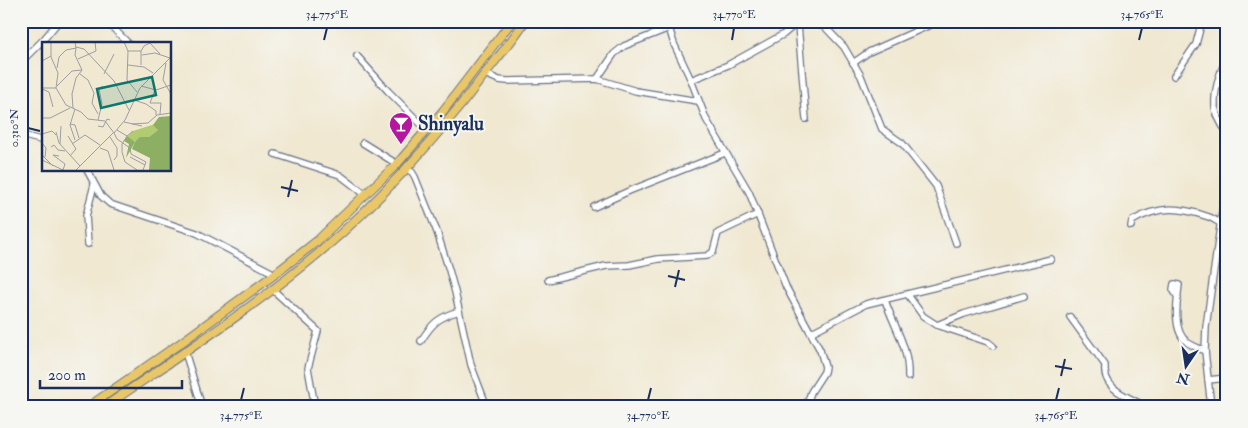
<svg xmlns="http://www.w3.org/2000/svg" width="1248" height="428" viewBox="0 0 1248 428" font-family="'IM FELL Double Pica',serif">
<rect width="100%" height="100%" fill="#f6f6f2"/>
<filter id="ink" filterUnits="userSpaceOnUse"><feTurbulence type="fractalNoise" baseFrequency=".02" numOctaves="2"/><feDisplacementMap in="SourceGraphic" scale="10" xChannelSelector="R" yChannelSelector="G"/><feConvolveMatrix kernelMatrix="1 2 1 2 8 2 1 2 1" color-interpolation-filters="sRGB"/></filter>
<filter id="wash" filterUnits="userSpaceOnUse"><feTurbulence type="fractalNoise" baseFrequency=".0096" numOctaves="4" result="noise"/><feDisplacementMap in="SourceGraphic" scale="20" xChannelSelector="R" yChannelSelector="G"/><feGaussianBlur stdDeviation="1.12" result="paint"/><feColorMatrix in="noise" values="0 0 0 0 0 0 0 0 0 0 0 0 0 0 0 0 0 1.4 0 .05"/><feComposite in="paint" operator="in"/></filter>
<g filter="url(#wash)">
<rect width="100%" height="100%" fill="#f0e8d1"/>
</g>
<g filter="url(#ink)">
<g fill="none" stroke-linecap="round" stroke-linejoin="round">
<g stroke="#667086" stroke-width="8">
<g id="minor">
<path d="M106 21 129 44"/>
<path d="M667 21 674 44 691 80 706 119 749 192 786 287 820 350 825 367 824 372 811 392 806 407"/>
<path d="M798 25 806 119"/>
<path d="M792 27 811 23 825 27 844 47 861 76 882 129 902 143 936 186 956 243"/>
<path d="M357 56 388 91 427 130"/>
<path d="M1227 59C1219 72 1214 92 1215 107 1216 116 1222 125 1227 133"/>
<path d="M21 62 44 39 59 21"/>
<path d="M853 63 869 52 939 21"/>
<path d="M485 74 499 80 507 81 597 79 636 91 698 101"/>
<path d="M1174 76 1196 44 1202 21"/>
<path d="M597 79 614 54 624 46 687 21"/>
<path d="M691 80 728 65 784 34 792 27 794 21"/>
<path d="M21 135 44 141"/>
<path d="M363 143 397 164"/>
<path d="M275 154 340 175 366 195"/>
<path d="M406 169 412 172 415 177 437 232 449 270 455 292 471 365 487 407"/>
<path d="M87 170 101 196 110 204 197 233 275 274"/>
<path d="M594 207 629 191 725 153"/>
<path d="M1131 226 1132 221C1160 205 1180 207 1209 217 1216 220 1220 224 1227 226"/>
<path d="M88 244 86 216 94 185"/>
<path d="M548 280 606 266 629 265 658 259 707 256 713 252 718 233 758 214"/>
<path d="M272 289 318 331 308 368 315 407"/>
<path d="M908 295 923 316 937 325 964 314 1024 296"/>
<path d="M1178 298 1173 289 1174 284H1176L1179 285C1177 301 1172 331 1187 342 1192 346 1199 348 1205 351"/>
<path d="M885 300C894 327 909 347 908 377"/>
<path d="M1070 317 1105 365C1102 390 1129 397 1147 407"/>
<path d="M937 325 988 342 993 346"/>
<path d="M812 332 866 304 1051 259"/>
<path d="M421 341C432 323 439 317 459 311"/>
<path d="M185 352 202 407"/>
<path d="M1208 380 1227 378"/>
<path d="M1211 407 1205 351 1206 327 1223 205 1227 192"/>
</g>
</g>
<g stroke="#667086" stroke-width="10">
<g id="highway">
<path d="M88 407 182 342 275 274 317 241 397 164 443 111 512 21"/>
<path d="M104 407C177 357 252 309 320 252 381 200 435 140 484 75 498 57 513 40 525 21"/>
</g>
</g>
<use href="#minor" stroke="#fff" stroke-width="5.5"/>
<use href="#highway" stroke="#e9c769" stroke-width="8"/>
</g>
</g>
<path fill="none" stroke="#1b2f5e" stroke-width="2" d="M324 40 327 28M732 40 734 28M1139 40 1142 28M28 128 40 131M281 187 298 191M288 197 292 180M668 276 685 280M675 287 679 270M1055 366 1072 369M1061 376 1065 359M241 400 244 388M648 400 651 388M1056 400 1059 388"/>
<defs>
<g id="bar-pin" transform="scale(1.25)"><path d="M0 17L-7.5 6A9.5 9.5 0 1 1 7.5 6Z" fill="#b5179e" stroke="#f6f6f2"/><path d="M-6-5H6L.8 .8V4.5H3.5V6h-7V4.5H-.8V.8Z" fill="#fff"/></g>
</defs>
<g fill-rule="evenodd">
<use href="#bar-pin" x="401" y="124"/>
</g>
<g text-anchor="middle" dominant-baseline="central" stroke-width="4" stroke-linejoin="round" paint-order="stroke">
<g font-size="19" font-weight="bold" fill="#1b2f5e" stroke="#f6f6f2" text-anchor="start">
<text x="418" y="124">Shinyalu</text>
</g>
</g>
<g transform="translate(42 42)">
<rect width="129" height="129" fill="#f0e8d1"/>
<path d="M113 82 116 88 107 95 93 100 85 95 91 89Z" fill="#b1cb71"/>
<path d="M129 74V128H107L108 116 90 107 93 100 84 116 87 102 82 99 85 94 93 100 98 95H107L116 88 111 83 117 75Z" fill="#8caf63"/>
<path fill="none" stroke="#9b9ea3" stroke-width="1" d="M9 0V15L16 31 14 46M82 0 86 9H99M34 5 42 7 72 39 87 68M34 6 33 13 40 28M100 13 113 11 128 16M36 17 54 9 53 0M124 21 121 38 129 52M86 23 102 25 111 31M99 23V9L102 4 108 1 118 12M15 26 17 15 24 8 34 6 33 0M0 27V19L9 14M38 32 46 38 52 51 50 61 56 72M62 32 72 12M85 38 86 9M85 38 95 50M15 44 30 29 40 28M99 44 114 48 129 43M0 46H14L24 63 39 70 46 77 63 79 72 91M0 47 7 50 11 65M113 48 108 61H119L118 72M92 58 104 62 114 69V73M31 66 30 52 34 36 40 28M0 76H8L28 66M56 78 60 62 57 47 61 44M82 80 100 84M28 82 33 83 37 96M90 82 106 81 115 73 129 71M56 84 61 85 65 77 68 78M75 88 85 94 91 89M14 90 17 101 38 124M72 91 75 97 88 106 89 112 104 120 101 128M72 91 83 78 98 46 129 15M0 92 10 89 14 93M26 94 34 107 28 114M85 94 80 102V110L83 120 95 128M68 95 75 106V114L72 118M33 98 28 83 33 67M0 101 4 106 3 115M18 102 19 84M30 102 43 93 58 103M9 105 12 103 16 108 23 109M58 106 66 109 72 128M0 113 11 124M88 115 103 123M0 118 21 128 23 122 11 113 17 114M34 128 71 91"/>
<path fill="#0f766e" fill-opacity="0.15" stroke="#0f766e" stroke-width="2.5" d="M110 35 114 53 59 66 55 47Z"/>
<rect width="129" height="129" fill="none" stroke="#1b2f5e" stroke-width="2.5"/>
</g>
<rect width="1248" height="428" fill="none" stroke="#f6f6f2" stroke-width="55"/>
<g transform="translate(1186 366) rotate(193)" stroke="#f6f6f2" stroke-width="4" paint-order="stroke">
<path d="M0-4L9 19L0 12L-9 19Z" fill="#1b2f5e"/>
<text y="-8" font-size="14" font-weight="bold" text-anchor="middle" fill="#1b2f5e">N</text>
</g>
<path d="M40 380v8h142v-8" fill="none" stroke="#1b2f5e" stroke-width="2.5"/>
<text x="48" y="380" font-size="15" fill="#1b2f5e" stroke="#f6f6f2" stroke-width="4" paint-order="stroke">200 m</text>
<rect x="28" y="28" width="1192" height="372" fill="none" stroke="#1b2f5e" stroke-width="2"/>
<g font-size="12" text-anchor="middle" fill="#1b2f5e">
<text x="327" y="18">34.775°E</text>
<text x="734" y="18">34.770°E</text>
<text x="1142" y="18">34.765°E</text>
<text transform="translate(14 128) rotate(-90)" y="4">0.310°N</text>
<text x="241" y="419">34.775°E</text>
<text x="648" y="419">34.770°E</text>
<text x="1056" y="419">34.765°E</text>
</g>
</svg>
